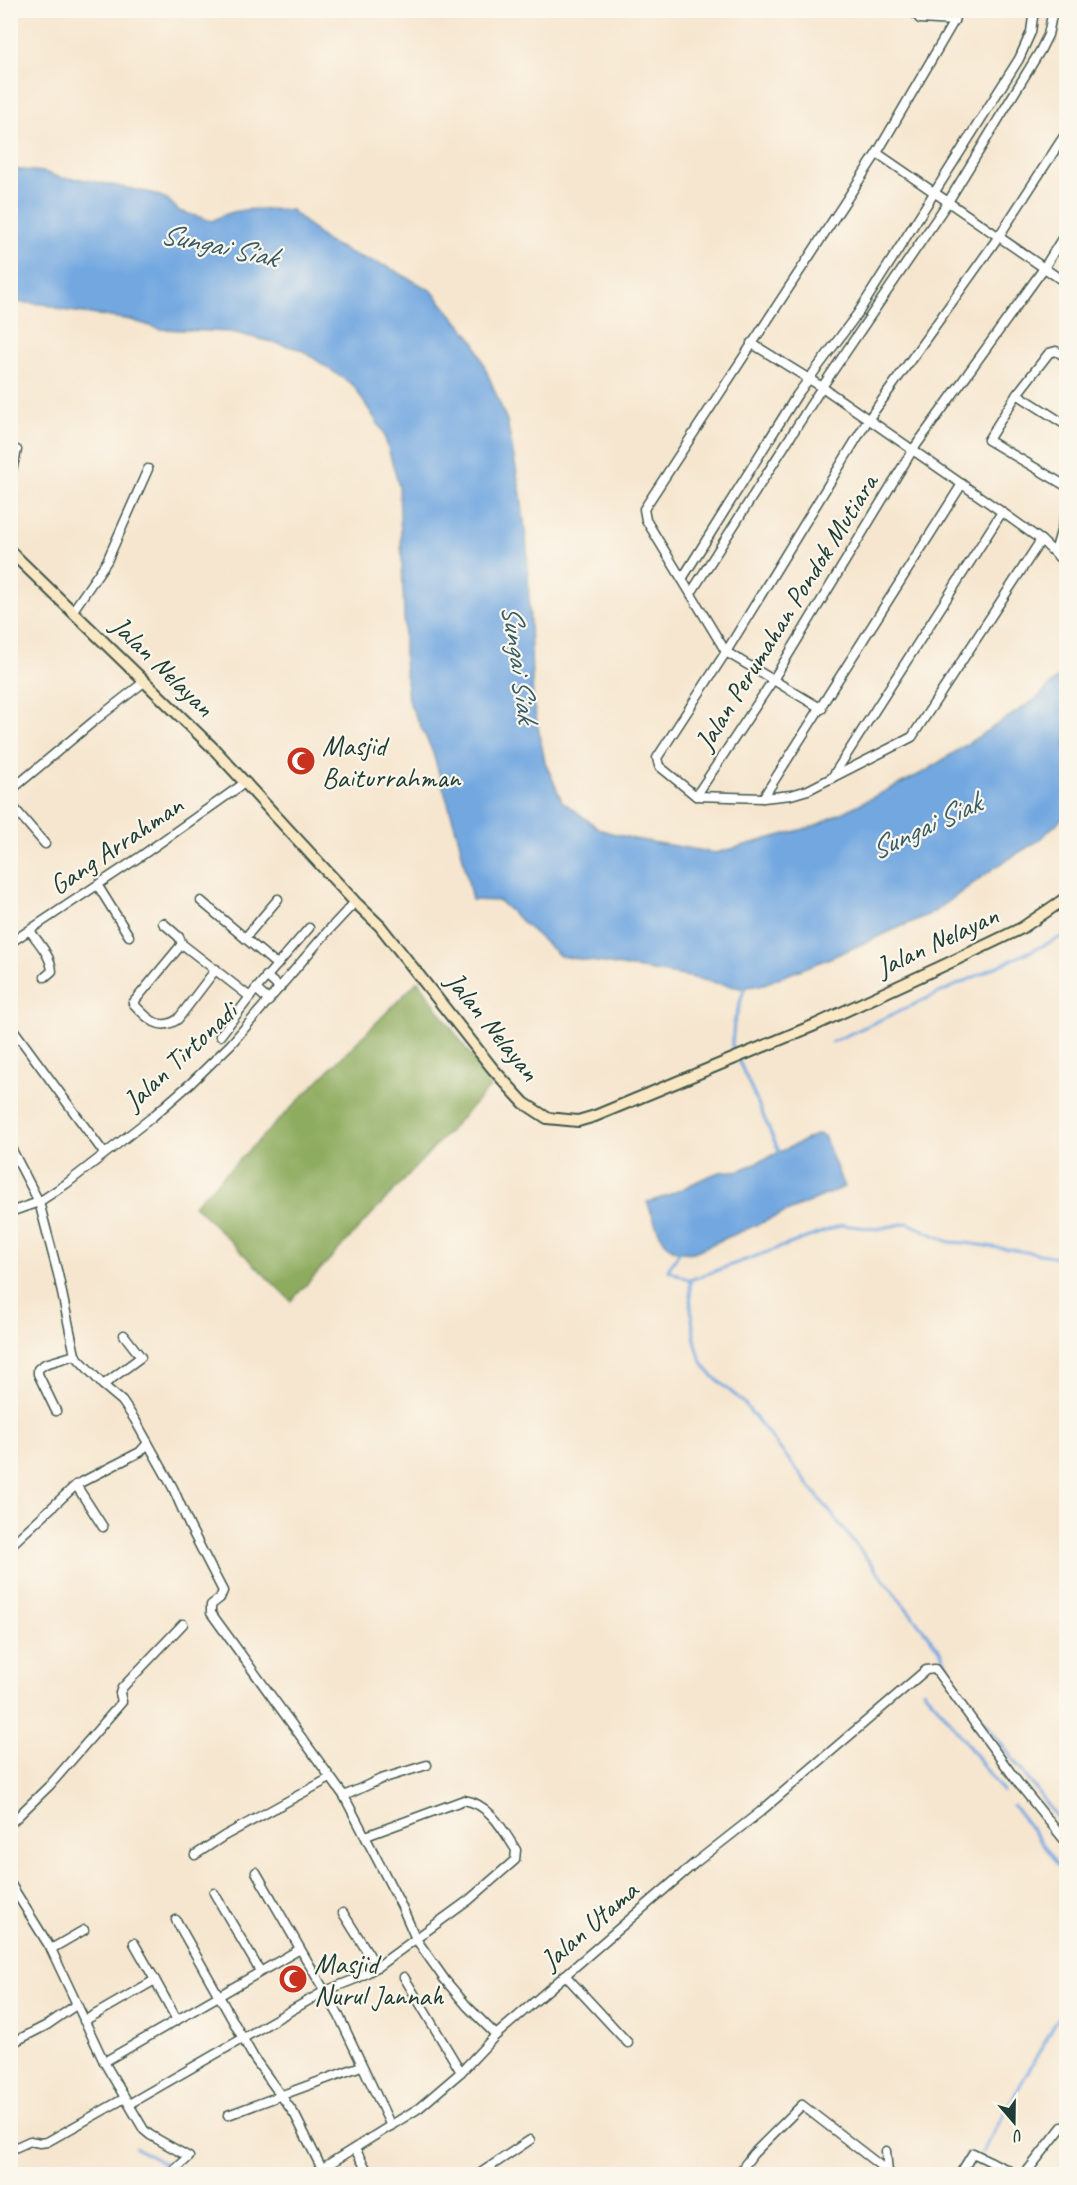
<svg xmlns="http://www.w3.org/2000/svg" width="1077" height="2185" viewBox="0 0 1077 2185" font-family="Caveat,sans-serif">
<rect width="100%" height="100%" fill="#fbf7ec"/>
<filter id="ink" filterUnits="userSpaceOnUse"><feTurbulence type="fractalNoise" baseFrequency=".0167" numOctaves="2"/><feDisplacementMap in="SourceGraphic" scale="12" xChannelSelector="R" yChannelSelector="G"/><feConvolveMatrix kernelMatrix="1 2 1 2 8 2 1 2 1" color-interpolation-filters="sRGB"/></filter>
<filter id="wash" filterUnits="userSpaceOnUse"><feTurbulence type="fractalNoise" baseFrequency=".008" numOctaves="4" result="noise"/><feDisplacementMap in="SourceGraphic" scale="24" xChannelSelector="R" yChannelSelector="G"/><feGaussianBlur stdDeviation="1.35" result="paint"/><feColorMatrix in="noise" values="0 0 0 0 0 0 0 0 0 0 0 0 0 0 0 0 0 1.4 0 .05"/><feComposite in="paint" operator="in"/></filter>
<g filter="url(#wash)">
<rect width="100%" height="100%" fill="#f6e6cf"/>
<path fill="#8eac5f" stroke="#56744a" stroke-width="1.5" d="M418 981 492 1085 291 1301 194 1205Z"/>
<g fill="#72a7e0" stroke="#48728a" stroke-width="1.5">
<path d="M10 169 44 172 61 178 81 179 152 193 167 199 179 211 212 221C238 205 261 210 291 210L326 241 357 256 388 267 432 291 474 341 507 421 521 495 527 548 533 702 545 762 562 801 601 830 634 839 716 853 815 826 926 771 1036 699 1066 670V815L1038 841 997 866 934 912 830 958 761 985 740 988 684 976 560 956 499 901 472 900 459 840 432 750 408 700 404 659V613L399 486 383 431 353 385 300 349 231 332 160 329 131 320 63 310 45 304 11 302Z"/>
<path d="M818 1134 824 1136 844 1187 694 1252C661 1257 658 1227 647 1202 673 1197 694 1180 720 1172 727 1170 733 1173 743 1169Z"/>
</g>
<g fill="none" stroke-linecap="round" stroke-linejoin="round">
<g stroke="#72a7e0" stroke-width="3">
<path d="M745 986 734 1023 732 1045 780 1154"/>
<path d="M832 1042 1066 935"/>
<path d="M680 1251 668 1270 690 1280C690 1302 692 1354 708 1371 718 1382 732 1392 743 1402L941 1652 955 1683 1066 1829"/>
<path d="M690 1280 842 1225 877 1229 908 1223 949 1242 966 1243 1066 1258"/>
<path d="M923 1690 943 1712 1003 1792"/>
<path d="M1013 1805 1066 1875"/>
<path d="M136 2148 168 2166"/>
<path d="M982 2153 1066 2004"/>
<path d="M182 2174H183"/>
<path d="M970 2174 972 2170"/>
</g>
</g>
</g>
<g filter="url(#ink)">
<g fill="none" stroke-linecap="round" stroke-linejoin="round">
<g stroke="#3f564b" stroke-width="11">
<g id="street">
<path d="M912 10 920 19 954 21"/>
<path d="M10 115H11"/>
<path d="M877 153 1066 283"/>
<path d="M751 343 822 387 1002 512 1041 540 1066 564"/>
<path d="M1066 357 1056 351 1049 353 1017 394 988 440 1066 486"/>
<path d="M1017 394 1066 425"/>
<path d="M10 477 17 450"/>
<path d="M1041 540 912 737 808 790 791 795 763 798 696 796 659 766 657 758 726 652 868 420 999 236 1066 133"/>
<path d="M1055 552 1066 514"/>
<path d="M682 579 797 395 858 313 1019 59 1031 32 1034 10"/>
<path d="M691 593 822 387 948 202 1040 51 1048 35 1053 10"/>
<path d="M72 612 107 561 148 469"/>
<path d="M822 709 726 652 646 520 644 509 877 153 954 21 957 10"/>
<path d="M831 779 1002 512"/>
<path d="M10 791 94 721 144 682"/>
<path d="M696 796 773 680 912 451 1044 268 1066 232"/>
<path d="M763 798 962 484"/>
<path d="M10 803 45 844"/>
<path d="M98 886 129 936"/>
<path d="M201 901 277 965"/>
<path d="M163 923 179 937 182 944"/>
<path d="M30 931C39 943 51 956 52 971L45 977"/>
<path d="M245 938 278 899"/>
<path d="M10 943 141 856 246 782"/>
<path d="M216 969 178 1019C159 1033 146 1017 133 1003L182 944 250 997"/>
<path d="M266 976 280 988"/>
<path d="M256 989 269 1001"/>
<path d="M10 1025 104 1153"/>
<path d="M220 1036 256 989 309 928"/>
<path d="M10 1146 39 1202 58 1274 75 1355 103 1385 122 1401 135 1420 173 1488 190 1527 223 1591 220 1598 211 1605V1613L344 1796 402 1907 416 1939 445 1980 467 2006 496 2035"/>
<path d="M10 1212 39 1202 66 1184 151 1118 191 1083 231 1044 327 932 355 902"/>
<path d="M103 1385 141 1357 124 1335"/>
<path d="M56 1411 38 1374V1369L45 1364 75 1355"/>
<path d="M76 1485 103 1527"/>
<path d="M10 1546 76 1485 140 1452 148 1443"/>
<path d="M344 1796 381 1779 427 1765"/>
<path d="M10 1824 50 1785 122 1702 120 1693 122 1688 183 1624"/>
<path d="M195 1855 224 1836 330 1778"/>
<path d="M256 1872 339 2016 391 2126"/>
<path d="M10 1883 51 1949 104 2062 144 2130 150 2135 189 2157 170 2174"/>
<path d="M214 1893 260 1971"/>
<path d="M343 1913 377 1967"/>
<path d="M176 1920 254 2058 295 2115 322 2169"/>
<path d="M51 1949 84 1930"/>
<path d="M565 1975 628 2043"/>
<path d="M404 1977 461 2072"/>
<path d="M155 1980 177 2020"/>
<path d="M84 2021 155 1980 134 1943"/>
<path d="M10 2044 47 2025 76 2005"/>
<path d="M104 2062 300 1949"/>
<path d="M129 2104 325 1991 358 1978 377 1967 469 1900 515 1860 516 1850C503 1830 490 1804 464 1800L366 1836"/>
<path d="M228 2115 361 2066"/>
<path d="M355 2149 369 2174"/>
<path d="M10 2150 30 2141 40 2143 47 2142 125 2098"/>
<path d="M886 2151 888 2173"/>
<path d="M313 2174 419 2108 461 2072 496 2035 622 1926 695 1863 760 1812 926 1670 935 1669 1019 1784 1066 1842"/>
<path d="M479 2174 530 2140"/>
<path d="M738 2174 753 2154 802 2105 891 2174"/>
<path d="M960 2174 973 2153 1016 2174"/>
<path d="M1025 2174 1062 2127"/>
</g>
</g>
<g stroke="#3f564b" stroke-width="14">
<path id="secondary" d="M10 551 214 749 355 902 380 926 493 1069 524 1103 547 1118 578 1121 595 1116 815 1025 951 962 1022 928 1066 898"/>
</g>
<use href="#street" stroke="#fff" stroke-width="8"/>
<use href="#secondary" stroke="#fae7c3" stroke-width="10"/>
</g>
</g>
<defs>
<g id="mosque-disc" transform="scale(1.5)"><circle r="9.5" fill="#c8321e" stroke="#fbf7ec"/><path d="M3.5-4.9A6 6 0 1 0 3.5 4.9A5 5 0 1 1 3.5-4.9Z" fill="#fff"/></g>
</defs>
<g fill-rule="evenodd">
<use href="#mosque-disc" x="301" y="761"/>
<use href="#mosque-disc" x="293" y="1979"/>
</g>
<g text-anchor="middle" dominant-baseline="central" stroke-width="4.5" stroke-linejoin="round" paint-order="stroke">
<g font-size="28" fill="#1f3d34" stroke="#fbf7ec">
<text transform="translate(786 612) rotate(-58)">Jalan Perumahan Pondok Mutiara</text>
<text transform="translate(163 666) rotate(44)">Jalan Nelayan</text>
<text transform="translate(116 845) rotate(-34)">Gang Arrahman</text>
<text transform="translate(937 941) rotate(-25)">Jalan Nelayan</text>
<text transform="translate(493 1026) rotate(51)">Jalan Nelayan</text>
<text transform="translate(180 1056) rotate(-43)">Jalan Tirtonadi</text>
<text transform="translate(589 1925) rotate(-41)">Jalan Utama</text>
</g>
<g font-size="28" fill="#1f3d34" stroke="#fbf7ec" text-anchor="start">
<text x="322" y="745">Masjid<tspan x="322" dy="32">Baiturrahman</tspan></text>
<text x="314" y="1963">Masjid<tspan x="314" dy="32">Nurul Jannah</tspan></text>
</g>
<g font-size="30" font-style="italic" fill="#385d68" stroke="#fbf7ec">
<text transform="translate(219 245) rotate(12)">Sungai Siak</text>
<text transform="translate(520 663) rotate(82)">Sungai Siak</text>
<text transform="translate(925 826) rotate(-25)">Sungai Siak</text>
</g>
</g>
<rect width="1077" height="2185" fill="none" stroke="#fbf7ec" stroke-width="36"/>
<g transform="translate(1014 2122) rotate(160)" stroke="#fbf7ec" stroke-width="4.5" paint-order="stroke">
<path d="M0-4.5L10 22L0 15L-10 22Z" fill="#1f3d34"/>
<text y="-9" font-size="16" font-weight="bold" text-anchor="middle" fill="#1f3d34">U</text>
</g>
</svg>
